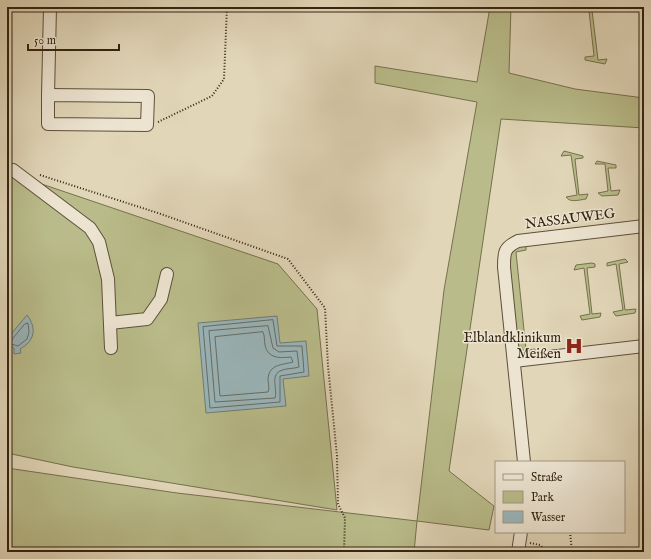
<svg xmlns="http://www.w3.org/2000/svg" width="651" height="559" viewBox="0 0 651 559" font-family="'IM FELL English',serif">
<rect width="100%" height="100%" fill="#e1d6b8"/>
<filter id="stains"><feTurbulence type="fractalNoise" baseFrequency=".005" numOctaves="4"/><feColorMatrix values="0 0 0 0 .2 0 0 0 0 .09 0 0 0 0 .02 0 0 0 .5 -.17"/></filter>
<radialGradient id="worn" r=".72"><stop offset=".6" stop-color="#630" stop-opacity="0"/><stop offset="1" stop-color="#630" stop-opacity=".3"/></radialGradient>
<g fill="#b9bc8a" stroke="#76704e">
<path d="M490 7H511L509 73 575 89 644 98V128L501 119 449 471 494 506 489 530 417 521 414 552H7V468L177 493 417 521 444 290 477 102 375 83V66L477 82Z"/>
<path d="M581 7H600L601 9 592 10 598 60 607 59 605 64 585 60V57L594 56 589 11H580Z"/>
<path d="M564 151 583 156V158L575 159 579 195 588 194 586 199C579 200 570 203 566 197L577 195 571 155 561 156Z"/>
<path d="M597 161 616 165V168H608L611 191 620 190 618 195 602 196 598 193 608 191 605 164H595Z"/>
<path d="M7 174 15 175 278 264 317 309 337 510 73 467 7 453Z"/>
<path d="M526 243V250L516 252 526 350 535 349 536 353H528L518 346 506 264 509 250Z"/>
<path d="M625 259 628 262 619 264 625 310 636 309 635 313 616 316 613 312 623 310 616 264 607 266V263Z"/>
<path d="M592 263 595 264V267L587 268 592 314 601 313 600 317 582 320 580 316 590 314 584 268 574 270 576 265Z"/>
</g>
<g fill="#9ab6bb" stroke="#717c77">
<path d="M27 315C37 328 35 341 20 349L21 353 14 354V348L7 347V339Z"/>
<path d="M277 316 280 343 306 341 309 376 283 379 286 406 206 413 198 323Z"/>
</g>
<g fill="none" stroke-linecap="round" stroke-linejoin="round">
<g stroke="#666d66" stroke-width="1">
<path d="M273 320 277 346H302L304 372 280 376V402L210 408 203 327Z"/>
<path d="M25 324 28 323 29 332 27 339 18 346 11 344V341Z"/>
<path d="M268 326 273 348 279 352 297 351 299 367C293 369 285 368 280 371 270 376 278 390 275 398L215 402 209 331Z"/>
<path d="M263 332C265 336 264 340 265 345 268 359 280 358 291 357L293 362C282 365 269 364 268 379 268 384 270 388 268 392L220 396 215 337Z"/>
</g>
<g stroke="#5e503b" stroke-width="14">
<g id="minor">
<path d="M48 95 148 96 147 125 48 124Z"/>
<path d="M48 95 50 7"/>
<path d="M13 170 90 228 99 242 108 279 111 348"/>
<path d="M110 323 147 319 161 299 167 274"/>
<path d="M514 361 644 346"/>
<path d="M524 462 504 267C504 252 504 248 518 241L644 226"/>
<path d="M518 552 521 532"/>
</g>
</g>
<g stroke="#332411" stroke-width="2" stroke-dasharray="1 2" stroke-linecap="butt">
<path d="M158 122 212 96 224 79 227 7"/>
<path d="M40 175 161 214 288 259 325 308 328 366 337 456 338 504 345 518 344 552"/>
<path d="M641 319 644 320"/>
<path d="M570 532 572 552"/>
<path d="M530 543 540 545 547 552"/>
</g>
<use href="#minor" stroke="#ece4d1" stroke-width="12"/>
</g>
<defs>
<g id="hospital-bare" transform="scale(1.38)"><path d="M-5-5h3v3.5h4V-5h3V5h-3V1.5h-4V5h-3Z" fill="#8f2418" stroke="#ece4d1" stroke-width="2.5" paint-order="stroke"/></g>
</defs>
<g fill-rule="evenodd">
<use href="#hospital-bare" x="574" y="346"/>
</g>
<g text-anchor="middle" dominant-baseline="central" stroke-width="3" stroke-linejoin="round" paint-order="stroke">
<g font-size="14" fill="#332411" stroke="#ece4d1">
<text transform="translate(570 219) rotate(-7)">NASSAUWEG</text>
</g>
<g font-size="14" fill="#332411" stroke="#ece4d1" text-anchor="end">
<text x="561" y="338">Elblandklinikum<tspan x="561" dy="16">Meißen</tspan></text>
</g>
</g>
<rect width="651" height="559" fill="none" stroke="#e1d6b8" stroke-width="24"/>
<rect x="8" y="8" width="635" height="543" fill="none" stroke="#332411" stroke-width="2"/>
<rect x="12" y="12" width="627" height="535" fill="none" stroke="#332411"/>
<rect x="495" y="461" width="130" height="72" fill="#ece4d1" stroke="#a29784"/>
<rect x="503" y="474" width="20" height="6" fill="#ece4d1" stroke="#a29784"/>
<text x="531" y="481" font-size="12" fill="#332411">Straße</text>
<rect x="503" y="491" width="20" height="12" fill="#b9bc8a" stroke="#a29784"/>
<text x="531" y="501" font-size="12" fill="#332411">Park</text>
<rect x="503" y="511" width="20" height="12" fill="#9ab6bb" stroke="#a29784"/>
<text x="531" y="521" font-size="12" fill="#332411">Wasser</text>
<path d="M28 44v6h91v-6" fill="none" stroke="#332411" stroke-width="2"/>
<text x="34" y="44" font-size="12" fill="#332411" stroke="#ece4d1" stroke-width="3" paint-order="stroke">50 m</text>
<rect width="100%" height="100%" filter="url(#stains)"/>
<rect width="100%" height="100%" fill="url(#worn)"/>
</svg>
